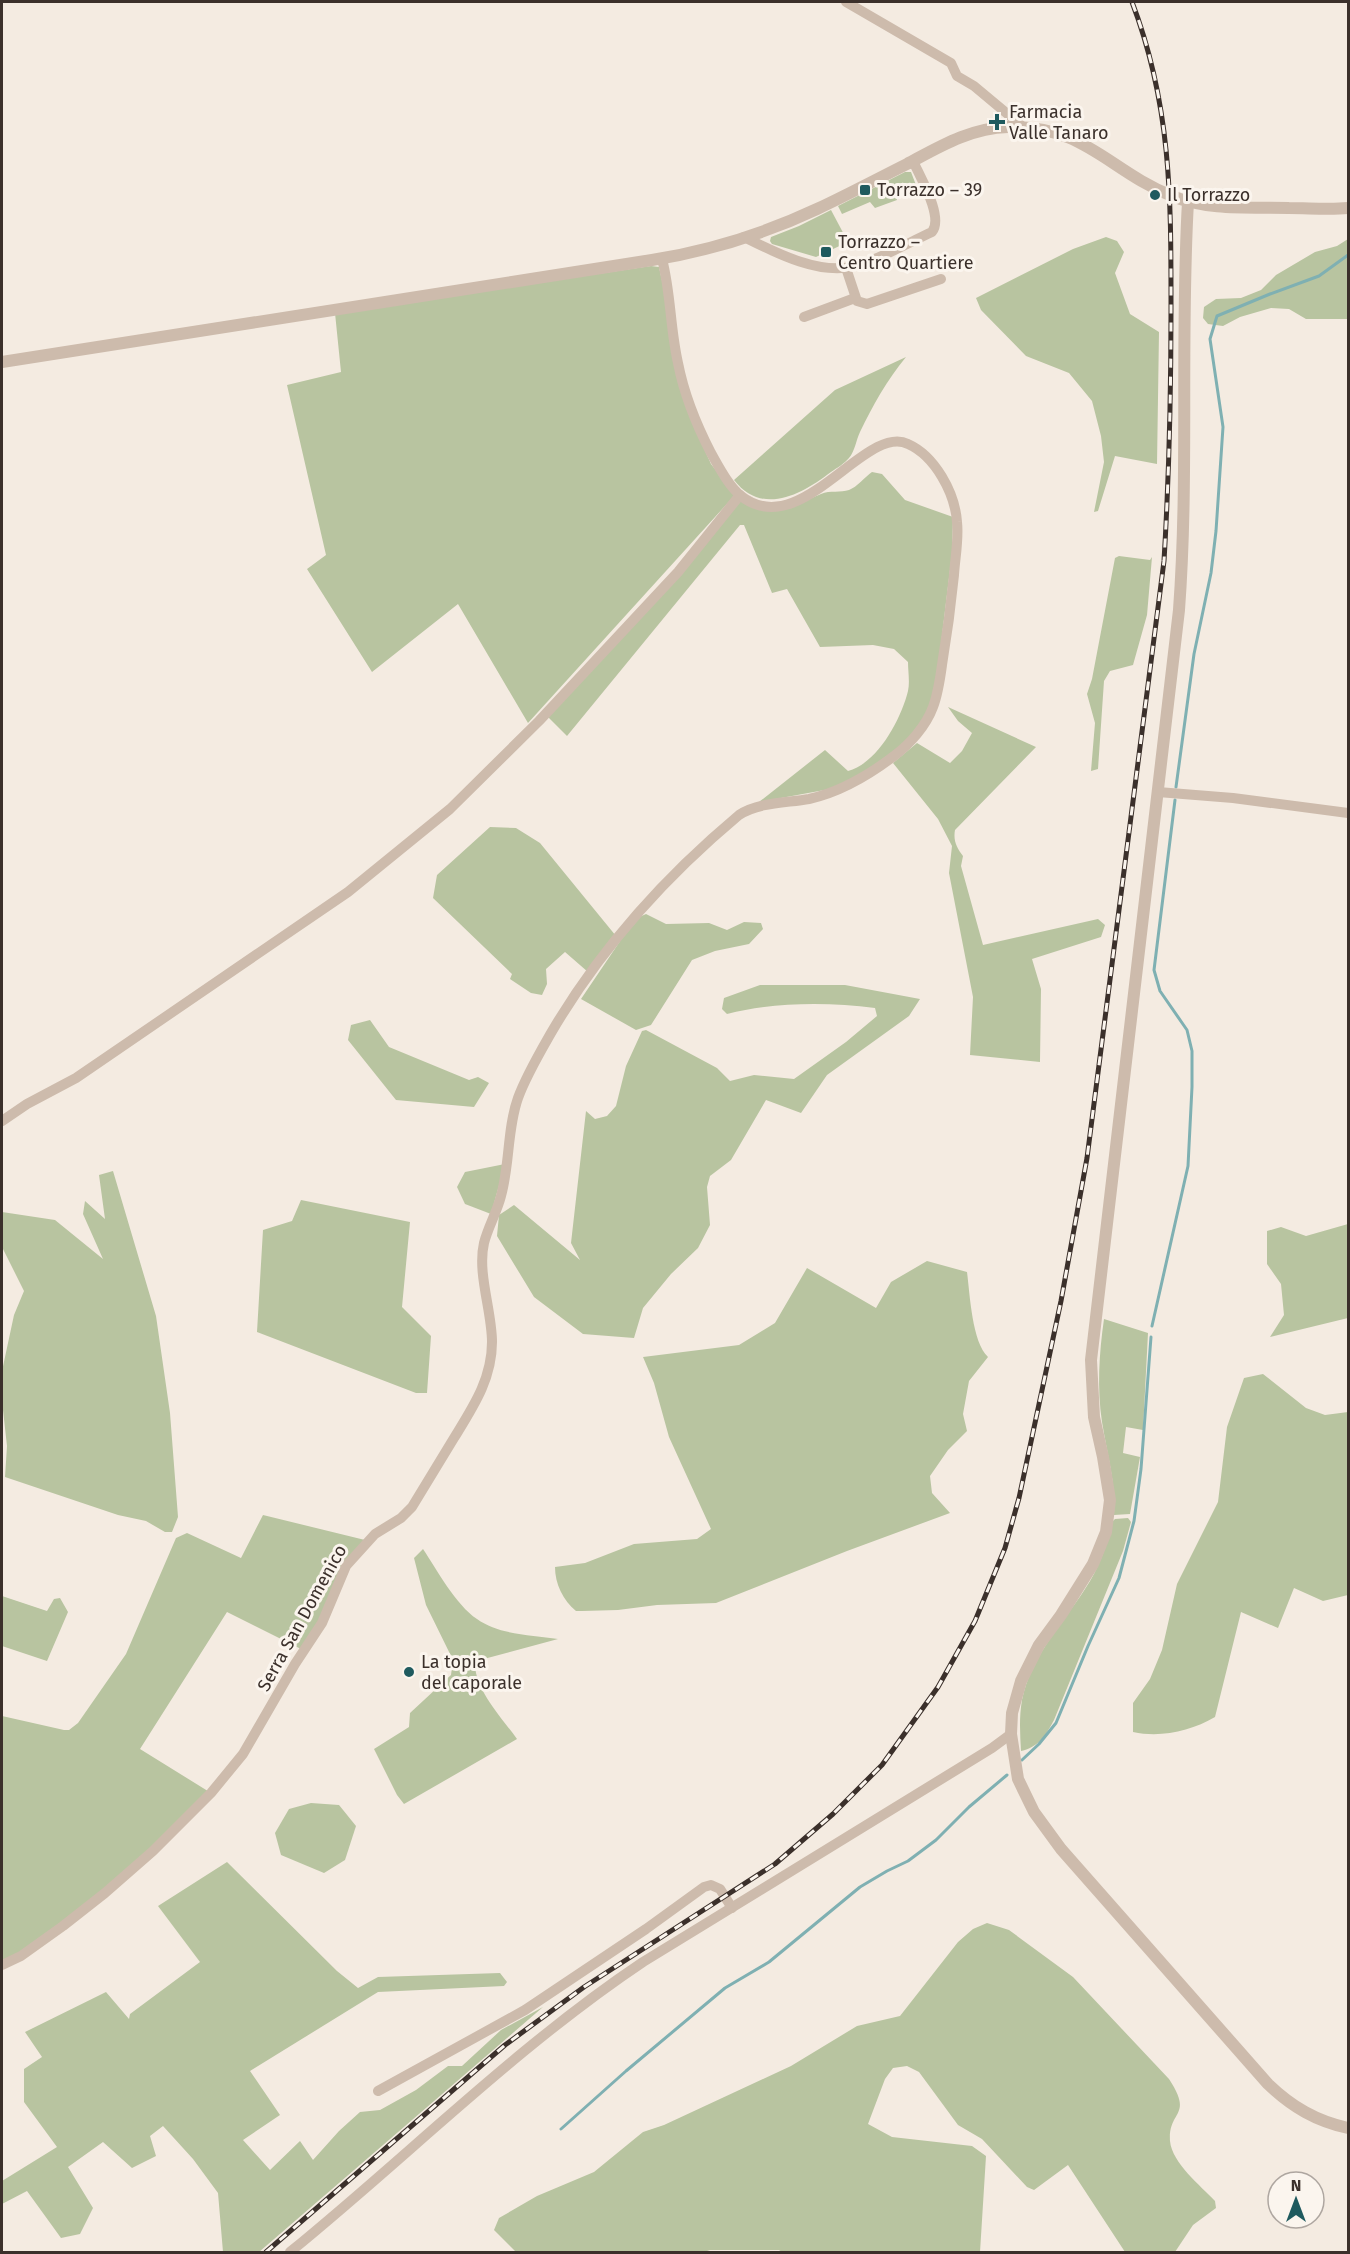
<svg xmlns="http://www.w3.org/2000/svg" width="1350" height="2254" viewBox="0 0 1350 2254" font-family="'Fira Sans',sans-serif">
<rect width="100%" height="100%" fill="#f4ebe1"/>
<g fill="#b8c4a0">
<path d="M905 172H911L916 185 895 194 897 200 875 208 870 202 842 214 838 206Z"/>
<path d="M831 210 848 242 816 257 772 244 770 241 771 237 799 226Z"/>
<path d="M1106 237 1117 241 1124 252 1115 273 1130 314 1159 332 1157 464 1115 456 1098 511 1094 512 1104 462 1101 436 1092 401 1069 373 1026 356 981 310 976 298 1073 249Z"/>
<path d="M1348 239V319H1306L1289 309 1271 308 1240 317 1223 326 1208 324 1203 318 1204 307 1216 299 1241 298 1261 290 1276 275 1315 252 1337 246Z"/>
<path d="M651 266 659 267 694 426 711 464 735 495 528 723 458 604 372 672 307 569 326 555 287 385 341 372 335 313Z"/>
<path d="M906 357C887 380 873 405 860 432 856 440 855 451 849 458 845 463 837 468 831 472 801 495 762 516 734 480L835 390Z"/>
<path d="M872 472 882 474 905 500 953 517 952 553 936 685 928 712 906 742 862 774 830 789 759 802 825 750 848 771C878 763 901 719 908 691 910 682 908 671 908 662L894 649 873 645 820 647 787 589 772 593 744 525H740L567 736 548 717 741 500C777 520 787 508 821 494 830 490 841 493 849 490 857 487 865 477 872 472Z"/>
<path d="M1119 556 1150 560 1152 557 1147 615 1133 665 1110 671 1104 681 1098 769 1091 771 1095 723 1087 694 1092 679 1115 558Z"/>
<path d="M948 707 1036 747 955 830C953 841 957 848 963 856L961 866 983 945 1098 919 1105 925 1101 937 1032 959 1041 989 1040 1062 970 1055 973 997 949 873 952 846 938 819 893 763 917 743 950 763 962 751 972 733 958 721Z"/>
<path d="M490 827 516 828 540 843 616 936 588 972 565 952 546 969 547 984 542 995 531 993 510 979 512 974 433 898 437 875Z"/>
<path d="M646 914 666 924 709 923 727 930 744 922 761 923 763 929 749 944 715 951 692 960 651 1025 636 1030 581 999 635 919Z"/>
<path d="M760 985H845L920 999 909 1016 827 1075 801 1113 766 1100 731 1160 710 1176 707 1187 710 1225 698 1248 671 1274 643 1308 634 1338 583 1334 534 1297 497 1236 499 1215 514 1205 580 1260 571 1243 586 1111 595 1119 607 1116 616 1106 626 1066 642 1031 646 1030 717 1068 730 1081 754 1075 794 1079 846 1042 877 1016 875 1008C827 1002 775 1002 727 1014L722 1009 724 998Z"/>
<path d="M370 1020 389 1047 469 1080 478 1077 489 1083 474 1107 396 1100 348 1040 351 1025Z"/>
<path d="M505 1164 491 1214 465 1204 457 1187 465 1172Z"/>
<path d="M113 1171 156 1316 170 1413 178 1517 172 1532H165L146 1521 118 1515 5 1477 7 1446 2 1401V1371L14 1315 24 1291 2 1247V1212L55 1220 103 1259 83 1214 85 1201 105 1219 99 1175Z"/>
<path d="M301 1200 410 1222 402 1307 431 1336 427 1393H416L257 1332 263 1230 292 1221Z"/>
<path d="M1348 1224V1318L1270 1337 1284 1315 1281 1284 1267 1264V1231L1281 1227 1306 1236Z"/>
<path d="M927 1261 967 1272C970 1295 972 1342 988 1357L969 1381 963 1414 967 1431 948 1450 930 1476 932 1493 950 1513 847 1551 716 1603 657 1605 618 1610 582 1611H576C563 1600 555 1584 555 1567L585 1563 634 1544 697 1539 711 1529 669 1437 654 1383 643 1357 739 1345 775 1323 807 1268 876 1308 891 1282Z"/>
<path d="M1104 1319 1148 1333 1143 1430 1126 1427 1123 1453 1140 1457 1130 1514 1114 1515C1116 1483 1107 1454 1102 1422 1097 1388 1099 1354 1104 1319Z"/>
<path d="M1263 1374 1306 1408 1325 1415 1348 1412V1595L1323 1601 1294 1588 1278 1628 1241 1612 1215 1717C1191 1731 1161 1738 1133 1732V1703L1150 1679 1162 1650 1177 1584 1218 1502 1227 1427 1244 1378Z"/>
<path d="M263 1515 365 1540 323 1617 301 1649 227 1612 140 1749 211 1793 105 1893 2 1965V1716L64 1730H69L78 1723 126 1654 176 1538 187 1533 241 1558Z"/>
<path d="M1128 1518 1131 1522 1123 1551 1054 1720C1046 1735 1039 1747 1021 1751 1020 1734 1019 1717 1022 1700 1031 1656 1062 1625 1085 1589 1099 1568 1107 1546 1113 1521L1115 1519Z"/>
<path d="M423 1549C437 1570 456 1605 477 1619 499 1635 532 1635 558 1639L480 1660 475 1665C476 1691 502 1718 517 1739L404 1804 397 1795 374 1749 409 1727 410 1713 451 1675 453 1660 426 1605 414 1558Z"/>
<path d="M2 1596 47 1611 54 1599 60 1598 68 1612 47 1661 2 1646Z"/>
<path d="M311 1803 339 1805 356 1826 345 1860 324 1873 281 1855 275 1833 289 1809Z"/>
<path d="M227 1862 337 1971 358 1988 378 1977 500 1973 507 1982 504 1986 378 1992 250 2071 280 2115 243 2140 270 2170 300 2141 313 2160 339 2131 360 2112 380 2110 416 2090 448 2066H462L501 2030 543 2007 259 2252H223L218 2193 193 2159 163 2126 150 2136 156 2156 132 2168 103 2142 68 2167 93 2208 80 2234 61 2238 27 2191 2 2204V2181L57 2147 24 2102V2069L42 2057 25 2032 106 1992 129 2019 130 2014 200 1962 158 1906Z"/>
<path d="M987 1923 1009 1930 1073 1977 1169 2079C1194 2117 1168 2110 1170 2141 1172 2163 1201 2186 1215 2201L1216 2208 1193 2225 1175 2252H1125L1068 2165 1034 2190 1027 2187 982 2139 958 2125 919 2072 907 2066 893 2068 885 2079 868 2124 892 2137 972 2146 986 2156 980 2252H782L779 2250H710L704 2252H516L494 2230 499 2218 537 2196 594 2172 643 2132 664 2125 791 2066 857 2026 900 2016 958 1942 973 1929Z"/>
</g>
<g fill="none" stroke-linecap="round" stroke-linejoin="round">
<g stroke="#7fb0b2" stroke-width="3">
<path d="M1176 787 1194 654 1211 573 1216 531 1223 427 1210 339 1217 316 1270 294 1319 276 1348 255"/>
<path d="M1152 1326 1188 1166 1192 1087V1051L1187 1030 1160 991 1154 970 1175 800"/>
<path d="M1022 1760 1039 1744 1056 1723 1088 1646 1119 1578 1134 1521 1141 1469 1151 1337"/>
<path d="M561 2129 626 2071 725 1988 769 1962 860 1887 887 1871 908 1861 936 1840 969 1807 1007 1775"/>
</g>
<g stroke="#cdbbac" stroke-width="10">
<path d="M846 2 951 63 957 76 974 86 1023 127"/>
<path d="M744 237C774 252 820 276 855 266 880 259 908 243 932 232 944 217 920 177 913 161"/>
<path d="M846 268 857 301 867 304 941 279"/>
<path d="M804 317 855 298"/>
<path d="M1158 792 1233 798 1348 813"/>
<path d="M2 1121 27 1104 76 1078 348 892 450 809 539 721 678 572 740 495"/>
<path d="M2 1965 21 1956 63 1926 105 1893 153 1851 211 1793 243 1754 295 1664 322 1623 346 1566 375 1534 401 1518 412 1507C426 1484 440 1461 454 1438 473 1407 492 1379 492 1342 492 1311 477 1273 484 1243 488 1227 497 1212 501 1196 510 1164 507 1129 518 1098 526 1076 539 1054 551 1033 600 949 665 877 739 815 759 802 787 803 809 799 841 792 869 775 894 756 910 744 926 726 933 707 938 694 940 680 942 665 947 635 951 605 954 575 955 558 959 539 957 522 955 493 935 456 908 444 865 423 801 543 741 496 728 485 719 467 711 453 696 424 684 394 678 363 670 328 671 293 662 259"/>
<path d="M378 2091 525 2010 646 1929 704 1887 711 1885 720 1889 732 1908"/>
<path d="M290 2252C408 2156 516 2047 643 1962L992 1748 1011 1734"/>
</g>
<g stroke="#cdbbac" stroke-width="12">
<path d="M1188 202C1180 338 1189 474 1179 610L1091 1360 1094 1417 1103 1457 1110 1500 1106 1532 1093 1564 1061 1615 1039 1645 1021 1681 1012 1713 1011 1734 1018 1779 1034 1812 1061 1849 1268 2084C1292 2107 1316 2121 1348 2128"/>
<path d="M2 362 652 260C708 251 766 233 817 209 847 195 877 179 907 164 939 147 970 128 1008 127 1085 125 1109 171 1172 196 1208 211 1251 207 1289 208 1309 208 1329 210 1348 208"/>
</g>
<g stroke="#3b302b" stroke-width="5">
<path id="rail" d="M266 2252 505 2045 584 1987 775 1864 833 1814 882 1765 938 1687 975 1621 1005 1548 1019 1498 1061 1301 1087 1158 1164 561C1169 477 1171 394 1171 311 1171 201 1172 107 1132 2"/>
</g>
<use href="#rail" stroke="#fbf5ee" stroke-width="3" stroke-dasharray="9" stroke-linecap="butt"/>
</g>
<g fill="#1f5a5e" stroke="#fbf5ee" stroke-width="2">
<path d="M994 113h6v6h6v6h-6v6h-6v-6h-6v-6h6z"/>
<rect x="859" y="184" width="12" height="12" rx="3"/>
<circle cx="1155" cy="195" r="6"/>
<rect x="820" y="246" width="12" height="12" rx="3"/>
<circle cx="409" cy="1672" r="6"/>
</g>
<g text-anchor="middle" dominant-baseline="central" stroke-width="6" stroke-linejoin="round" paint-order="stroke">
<g font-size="18" fill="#3b302b" stroke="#fbf5ee" text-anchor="start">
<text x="1009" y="112">Farmacia<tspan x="1009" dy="21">Valle Tanaro</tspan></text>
<text x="877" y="190">Torrazzo – 39</text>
<text x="1167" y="195">Il Torrazzo</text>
<text x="838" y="242">Torrazzo –<tspan x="838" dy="21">Centro Quartiere</tspan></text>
<text x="421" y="1662">La topia<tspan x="421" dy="21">del caporale</tspan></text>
</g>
<g font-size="18" fill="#3b302b" stroke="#fbf5ee">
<text transform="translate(302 1618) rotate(-61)">Serra San Domenico</text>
</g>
</g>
<rect width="1350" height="2254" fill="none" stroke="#3b302b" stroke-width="6"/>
<g transform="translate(1296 2200)"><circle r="28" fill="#fbf5ee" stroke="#aea6a0" stroke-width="1.5"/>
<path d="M0-4.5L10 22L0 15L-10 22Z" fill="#1f5a5e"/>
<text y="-9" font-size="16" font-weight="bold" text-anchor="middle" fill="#3b302b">N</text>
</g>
</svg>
